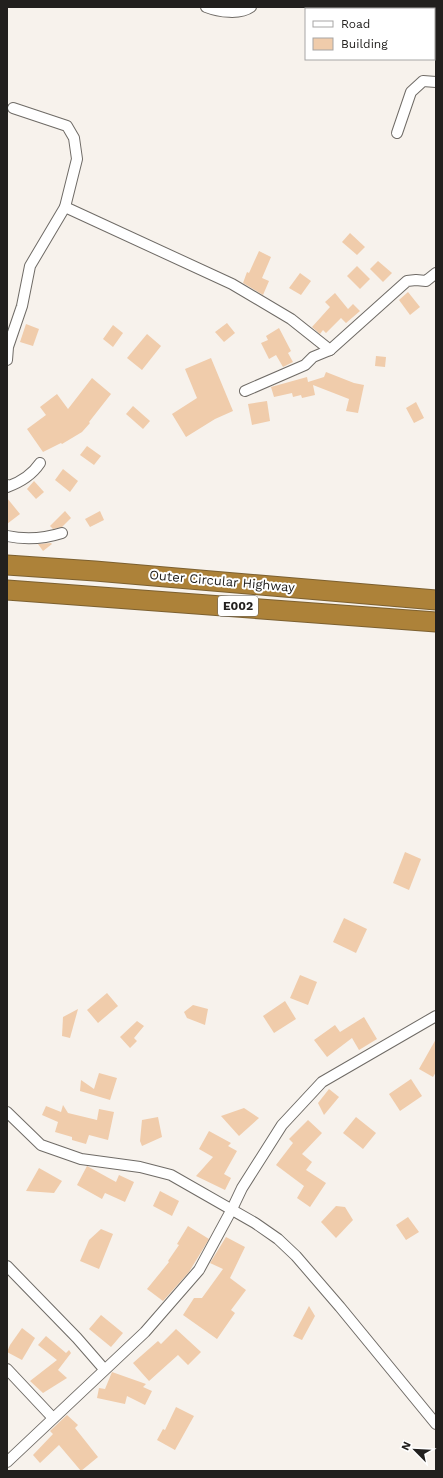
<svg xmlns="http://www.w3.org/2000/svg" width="443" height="1478" viewBox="0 0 443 1478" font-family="'Work Sans',sans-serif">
<rect width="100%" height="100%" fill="#f7f2ec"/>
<g fill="#f0ccab">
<path d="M350 233 365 247 357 255 342 242Z"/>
<path d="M259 251 271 257 262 278 269 281 263 295 243 283 247 272 249 273Z"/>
<path d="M378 261 392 273 383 282 370 269Z"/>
<path d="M357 266 370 279 360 289 347 276Z"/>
<path d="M300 273 311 281 301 295 289 288Z"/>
<path d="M408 292 420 307 410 315 399 300Z"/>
<path d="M335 293 348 309 353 304 360 311 346 323 341 318 326 333 323 330 320 334 312 327 330 307 325 302Z"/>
<path d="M227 323 235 333 224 342 215 332Z"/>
<path d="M26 324 39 329 33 346 20 342Z"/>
<path d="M113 325 123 333 113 347 103 339Z"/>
<path d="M279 328 291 351 288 353 293 362 283 367 276 355 269 359 261 343 268 340 266 336Z"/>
<path d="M147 334 161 346 142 370 127 358Z"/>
<path d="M376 356 386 357 385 367 375 366Z"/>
<path d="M211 358 233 411 215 419 186 437 172 414 197 398 185 369Z"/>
<path d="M326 372 354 383 364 385 358 413 346 411 349 399 313 385 315 395 302 398 301 395 293 397 292 393 274 397 271 387 307 377 308 382 324 377Z"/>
<path d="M92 378 111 394 89 422 90 423 82 432 62 444 61 443 43 452 27 429 46 415 40 407 57 394 68 409Z"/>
<path d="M267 401 270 421 252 425 248 404Z"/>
<path d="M416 402 424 418 414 423 406 408Z"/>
<path d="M133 406 150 421 143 429 126 414Z"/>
<path d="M87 446 101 456 94 465 80 455Z"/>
<path d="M63 469 78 481 70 492 55 480Z"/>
<path d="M34 481 44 492 36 499 27 489Z"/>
<path d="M7 498 20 514 7 524Z"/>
<path d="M65 511 71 518 62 527 53 529 50 526Z"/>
<path d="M100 511 104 520 90 527 85 519Z"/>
<path d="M51 543 52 544 43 551 38 544Z"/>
<path d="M405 852 421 859 409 890 393 883Z"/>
<path d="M344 918 367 929 356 953 333 942Z"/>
<path d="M300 975 317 982 308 1005 290 998Z"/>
<path d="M107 993 118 1006 98 1023 87 1010Z"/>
<path d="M285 1001 296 1019 274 1033 263 1016Z"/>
<path d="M193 1005 208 1009 205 1025 187 1018 184 1012Z"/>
<path d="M78 1009 70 1038 62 1036 63 1017Z"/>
<path d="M364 1017 377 1039 359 1050 352 1038 327 1057 314 1040 335 1025 340 1032Z"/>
<path d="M137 1021 144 1026 134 1038 137 1041 130 1048 120 1037Z"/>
<path d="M436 1039V1072L433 1077 419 1069Z"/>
<path d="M99 1073 117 1078 110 1100 80 1091 81 1080 94 1089Z"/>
<path d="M411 1079 422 1096 400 1111 389 1094Z"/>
<path d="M329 1089 339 1097 324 1115 318 1103Z"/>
<path d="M63 1105 68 1113 97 1120 99 1109 114 1112 108 1140 89 1135 86 1144 72 1140V1137L55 1132 58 1122 42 1115 46 1106 61 1112Z"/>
<path d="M244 1108 259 1118 239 1136 221 1116Z"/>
<path d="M158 1117 162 1137 142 1146 140 1141 142 1120Z"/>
<path d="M356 1117 376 1133 363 1149 343 1133Z"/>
<path d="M308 1120 322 1133 302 1154 312 1162 306 1170 326 1183 310 1207 297 1198 304 1186 276 1165 293 1143 289 1139Z"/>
<path d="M209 1131 231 1143 228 1146 237 1151 224 1174 231 1178 225 1190 196 1176 213 1157 199 1149Z"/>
<path d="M87 1166 116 1182 119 1175 134 1182 125 1202 105 1193 102 1199 77 1185Z"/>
<path d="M39 1168 62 1181 54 1193 26 1191Z"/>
<path d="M160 1191 179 1201 172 1216 153 1206Z"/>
<path d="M336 1206 345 1207 353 1220 336 1238 321 1222Z"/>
<path d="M408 1217 419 1232 406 1240 396 1225Z"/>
<path d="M188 1226 209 1239 189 1272 163 1301 147 1289 169 1262 168 1261 179 1245 177 1244Z"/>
<path d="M101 1229 113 1234 99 1269 80 1261 89 1240Z"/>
<path d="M226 1237 245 1247 230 1278 246 1290 231 1310 235 1313 217 1339 183 1315 194 1298H202L223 1269 210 1263Z"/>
<path d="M309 1306 315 1316 302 1340 293 1336Z"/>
<path d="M101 1315 123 1333 111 1347 89 1329Z"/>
<path d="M22 1328 35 1338 22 1360 7 1352 10 1345Z"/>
<path d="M176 1329 201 1352 188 1365 178 1355 149 1381 133 1363 158 1341 161 1344Z"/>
<path d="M46 1336 66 1353 69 1350 71 1353 58 1370 67 1378 43 1393 30 1381 57 1360 38 1345Z"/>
<path d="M112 1372 146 1384 143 1387 152 1391 145 1405 127 1396 125 1404 97 1398 99 1388 105 1389Z"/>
<path d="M176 1407 194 1416 175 1450 157 1440 163 1429 165 1430Z"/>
<path d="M67 1415 78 1425 75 1428 98 1457 81 1471 59 1445 40 1463 33 1455 53 1434 50 1431Z"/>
</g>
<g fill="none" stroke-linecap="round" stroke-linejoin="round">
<g stroke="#6f6b66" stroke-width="12">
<g id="minor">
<path d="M206 7C219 12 240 15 251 7"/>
<path d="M397 133 411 92 423 81 436 82"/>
<path d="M65 207 232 284 291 319 330 350 407 281 416 280 426 281 436 273"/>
<path d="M7 360 8 347 22 306 30 266 65 207 77 159 74 138 67 126 13 108"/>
<path d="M245 391 305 365 313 357 330 350"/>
<path d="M7 485V487C21 482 32 475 40 463"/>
<path d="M7 536C26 540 43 539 62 533"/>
<path d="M7 1112 41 1145 81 1159 140 1167 171 1175 255 1223 278 1239 296 1256 340 1307 436 1424"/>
<path d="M7 1266 77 1338 104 1369"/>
<path d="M7 1369 53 1418"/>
<path d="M7 1462 145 1332 199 1270 232 1209 242 1188 282 1125 322 1082 436 1016"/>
</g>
</g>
<g stroke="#7c6030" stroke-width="21">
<g id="motorway">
<path d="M7 565 95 571 436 600"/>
<path d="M7 590 436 622"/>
</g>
</g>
<use href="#minor" stroke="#fff" stroke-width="10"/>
<use href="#motorway" stroke="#ad8239" stroke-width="19"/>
</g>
<g text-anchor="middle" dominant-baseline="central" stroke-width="4" stroke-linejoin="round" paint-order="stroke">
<rect fill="#fff" stroke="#646362" stroke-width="1" x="218" y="596" width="40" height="20" rx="3"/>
<g font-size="12" font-weight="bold" fill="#22201e">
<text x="238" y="606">E002</text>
</g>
<g font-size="13" fill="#22201e" stroke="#fff">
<text transform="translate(222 581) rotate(5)">Outer Circular Highway</text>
</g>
</g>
<rect width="443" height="1478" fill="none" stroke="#22201e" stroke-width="16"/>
<rect x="305" y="8" width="130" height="52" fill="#ffffff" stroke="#a7a6a5"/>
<rect x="313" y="21" width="20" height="6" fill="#ffffff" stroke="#a7a6a5"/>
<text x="341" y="28" font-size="12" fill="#22201e">Road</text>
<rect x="313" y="38" width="20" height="12" fill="#f0ccab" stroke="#a7a6a5"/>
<text x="341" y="48" font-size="12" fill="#22201e">Building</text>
<g transform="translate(415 1450) rotate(294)" stroke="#ffffff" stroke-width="3" paint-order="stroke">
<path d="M0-3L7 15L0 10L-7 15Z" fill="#22201e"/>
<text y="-6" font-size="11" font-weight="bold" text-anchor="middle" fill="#22201e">N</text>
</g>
</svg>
